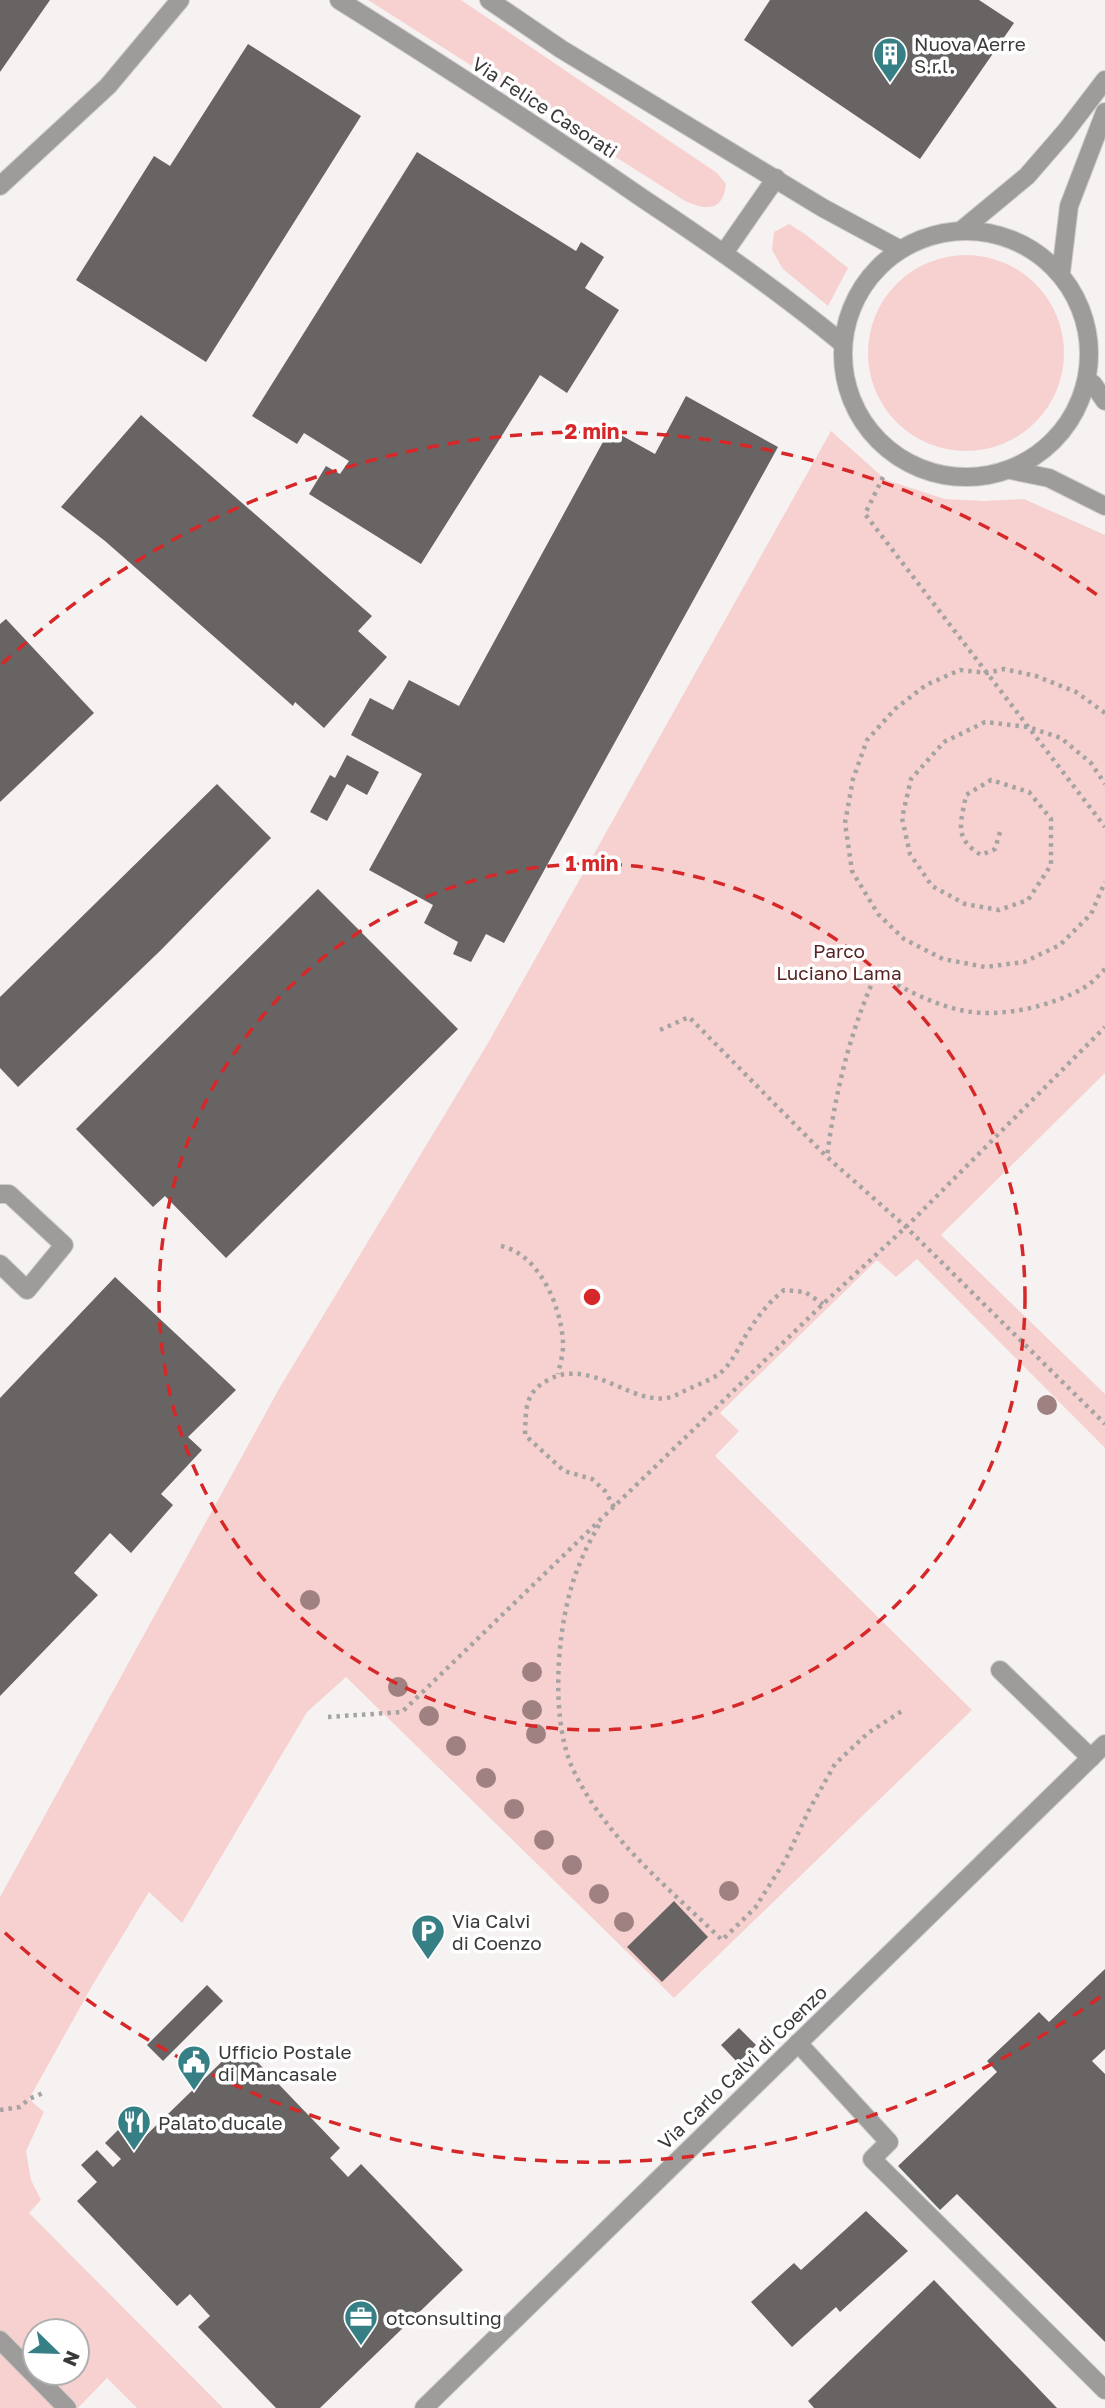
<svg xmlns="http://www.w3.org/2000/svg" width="1105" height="2408" viewBox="0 0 1105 2408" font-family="'Golos Text',sans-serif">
<rect width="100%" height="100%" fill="#f6f2f2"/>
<g fill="#f7d1cf" fill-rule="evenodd">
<path d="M368 0H461L717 173 726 184C723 211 707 211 685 201Z"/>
<path d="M789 224 805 234 848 268 828 306 783 269 772 250 774 232Z"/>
<circle cx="966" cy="353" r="98"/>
<path d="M831 431 886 480 945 499 984 501 1024 499 1105 535V1073L941 1235 1105 1394V1448L917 1259 896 1277 877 1260 720 1413 739 1431 715 1456 972 1710 674 1998 346 1677 307 1712 182 1923 149 1892 92 1986 29 2099 44 2112 26 2151 31 2180 41 2200 29 2213 223 2408H137L107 2378 78 2408H0V1897L280 1387 488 1043ZM35 2331H77V2373H35Z"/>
</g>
<g fill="#686464">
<path d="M0 0H50L0 72Z"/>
<path d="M770 0H979L1014 23 920 159 744 40Z"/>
<path d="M248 44 361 116 206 362 76 280 154 156 170 166Z"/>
<path d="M417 152 576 251 581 242 604 257 585 288 619 310 567 393 540 375 421 564 309 494 326 466 340 474 349 461 304 433 297 444 252 416Z"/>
<path d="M686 396 778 447 504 943 486 934 471 962 453 954 458 942 424 923 433 905 369 870 422 774 351 735 370 698 393 710 409 680 459 706 610 429 655 454Z"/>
<path d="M141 415 372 616 358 631 387 657 324 728 295 702 293 706 105 541 61 507Z"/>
<path d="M6 619 94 713 0 802V624Z"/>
<path d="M347 755 379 772 367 795 347 784 327 821 310 812 330 775 335 778Z"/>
<path d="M217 784 271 838 160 951 18 1087 0 1068V997Z"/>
<path d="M318 889 458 1029 226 1258 165 1196 153 1207 76 1129Z"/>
<path d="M115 1277 236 1390 188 1437 202 1450 161 1494 173 1505 131 1553 110 1533 74 1573 98 1595 0 1696V1398Z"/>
<path d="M674 1901 708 1937 662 1982 627 1947Z"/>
<path d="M1105 1969V2049L1092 2061 1105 2074V2342L957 2194 940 2210 898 2166 997 2072 987 2061 1039 2012 1049 2022Z"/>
<path d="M207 1985 223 2001 163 2061 147 2045Z"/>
<path d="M739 2028 756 2045 738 2063 721 2045Z"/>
<path d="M240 2044 340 2148 330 2158 348 2177 361 2164 463 2270 320 2408H276L198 2327 210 2316 190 2294 177 2306 77 2201 97 2182 81 2165 97 2150 113 2167 121 2159 105 2143 118 2130 134 2147Z"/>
<path d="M866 2211 908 2251 840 2312 836 2307 792 2347 751 2302 794 2263 801 2270Z"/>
<path d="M934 2280 1057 2408H814L808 2401Z"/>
</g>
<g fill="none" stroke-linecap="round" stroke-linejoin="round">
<g stroke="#d1cdcd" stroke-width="20">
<g id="minor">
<path d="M339 0C443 65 545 131 645 200 713 245 779 291 842 343"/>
<path d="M489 0 561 49 823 208 899 249"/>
<path d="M0 186 108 86 180 0"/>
<path d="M963 229 1027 176 1066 131 1105 80"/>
<circle cx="966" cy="354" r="123"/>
<path d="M724 253 776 178"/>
<path d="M1061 273 1069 206 1105 112"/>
<path d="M1087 380 1093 384 1105 401"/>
<path d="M1010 470 1049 478 1105 506"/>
<path d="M0 1194H9L64 1245 27 1290 0 1264"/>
<path d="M1000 1670 1091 1758"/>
<path d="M798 2043 889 2142 872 2159 1105 2390"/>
<path d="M0 2340 67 2408"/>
<path d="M424 2408 1105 1744"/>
</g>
</g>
<g stroke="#a6a3a3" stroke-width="4.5" stroke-dasharray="3.5 5" stroke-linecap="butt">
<path d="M883 477 865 514 1105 827"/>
<path d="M1105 713 1076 692 1036 676 1004 669 987 673 960 670 926 685 895 709 867 740 853 779 845 823 852 871 878 914 904 939 943 959 985 967 1024 962 1060 945 1091 914 1105 882"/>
<path d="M1000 832 995 849 981 855C953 838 961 823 966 795L991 780 1029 792 1051 819V865L1028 900 999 910 965 904 932 886 910 854 902 818 911 779 944 742 985 722 1028 727 1061 738 1091 763 1105 784"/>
<path d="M1105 969C1099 975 1092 983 1085 987 1054 1006 1001 1018 965 1011 934 1005 902 989 877 972 850 1031 835 1093 827 1157L906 1227 1105 1424"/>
<path d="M660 1030 689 1017 826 1156"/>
<path d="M501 1246C539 1254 561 1306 563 1342 564 1352 560 1364 558 1374"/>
<path d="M614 1507 605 1491 592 1479 564 1471 525 1435C526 1410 524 1393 548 1380 593 1355 638 1413 676 1395 689 1388 707 1382 719 1374 731 1365 739 1347 746 1335 757 1317 768 1303 784 1290L805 1292 823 1304"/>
<path d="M599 1525C592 1537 585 1550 580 1563 557 1615 549 1715 572 1767 603 1836 669 1888 722 1940L755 1908 786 1859 809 1810 835 1764 868 1733 905 1709"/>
<path d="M328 1717 402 1712 823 1304 906 1227 1105 1027"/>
<path d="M0 2110 20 2107 29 2099 43 2093"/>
</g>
<use href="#minor" stroke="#9d9c9b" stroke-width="18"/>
</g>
<g fill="#a08181">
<circle cx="1047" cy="1405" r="10"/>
<circle cx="310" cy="1600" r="10"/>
<circle cx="532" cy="1672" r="10"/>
<circle cx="398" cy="1687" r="10"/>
<circle cx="532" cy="1710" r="10"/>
<circle cx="429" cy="1716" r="10"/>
<circle cx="536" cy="1734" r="10"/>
<circle cx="456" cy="1746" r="10"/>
<circle cx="486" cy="1778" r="10"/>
<circle cx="514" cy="1809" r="10"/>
<circle cx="544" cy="1840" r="10"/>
<circle cx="572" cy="1865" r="10"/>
<circle cx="729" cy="1891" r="10"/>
<circle cx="599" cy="1894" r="10"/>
<circle cx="624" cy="1922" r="10"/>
</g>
<g fill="none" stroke="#d62828" stroke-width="3.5" stroke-dasharray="12 9">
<circle cx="592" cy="1297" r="433"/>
<path d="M1100 1997A865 865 0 0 1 2 1930M2 664A865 865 0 0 1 1100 597"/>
</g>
<defs>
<g id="building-pin" transform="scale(1.75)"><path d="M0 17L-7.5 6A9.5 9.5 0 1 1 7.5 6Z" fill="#367f85" stroke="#fff"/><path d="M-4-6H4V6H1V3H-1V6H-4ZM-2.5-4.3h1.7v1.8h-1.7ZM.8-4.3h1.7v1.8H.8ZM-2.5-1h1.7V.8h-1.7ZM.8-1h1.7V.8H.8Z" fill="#fff"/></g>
<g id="parking-pin" transform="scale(1.75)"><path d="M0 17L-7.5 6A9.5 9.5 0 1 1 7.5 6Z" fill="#367f85" stroke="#fff"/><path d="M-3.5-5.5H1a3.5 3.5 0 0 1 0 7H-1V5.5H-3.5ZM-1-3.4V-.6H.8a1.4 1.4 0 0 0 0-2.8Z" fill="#fff"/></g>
<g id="civic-pin" transform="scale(1.75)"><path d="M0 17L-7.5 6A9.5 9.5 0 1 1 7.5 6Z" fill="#367f85" stroke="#fff"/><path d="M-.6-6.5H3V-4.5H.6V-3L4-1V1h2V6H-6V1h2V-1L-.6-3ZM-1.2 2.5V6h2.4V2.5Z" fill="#fff"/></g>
<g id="restaurant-pin" transform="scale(1.75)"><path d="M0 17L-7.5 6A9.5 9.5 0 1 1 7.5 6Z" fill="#367f85" stroke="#fff"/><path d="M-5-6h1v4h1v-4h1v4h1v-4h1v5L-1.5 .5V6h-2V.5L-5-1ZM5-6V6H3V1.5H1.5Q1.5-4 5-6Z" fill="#fff"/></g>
<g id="office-pin" transform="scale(1.75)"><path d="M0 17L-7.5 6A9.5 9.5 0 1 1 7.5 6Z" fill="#367f85" stroke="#fff"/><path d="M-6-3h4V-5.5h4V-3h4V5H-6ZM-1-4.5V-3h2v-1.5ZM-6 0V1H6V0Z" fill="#fff"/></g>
</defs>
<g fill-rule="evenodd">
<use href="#building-pin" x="890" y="54"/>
<use href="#parking-pin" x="428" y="1931"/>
<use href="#civic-pin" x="194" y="2062"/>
<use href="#restaurant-pin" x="134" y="2122"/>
<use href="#office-pin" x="361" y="2317"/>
</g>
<g text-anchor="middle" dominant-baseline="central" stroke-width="7" stroke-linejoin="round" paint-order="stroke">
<g font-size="19" fill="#3b3939" stroke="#fff" text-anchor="start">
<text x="914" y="43">Nuova Aerre<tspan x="914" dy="22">S.r.l.</tspan></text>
<text x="452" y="1920">Via Calvi<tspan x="452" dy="22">di Coenzo</tspan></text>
<text x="218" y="2051">Ufficio Postale<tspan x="218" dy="22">di Mancasale</tspan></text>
<text x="158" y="2122">Palato ducale</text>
<text x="386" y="2317">otconsulting</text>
</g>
<g font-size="19" fill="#3b3939" stroke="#fff">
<text transform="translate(545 107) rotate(33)">Via Felice Casorati</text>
<text transform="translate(742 2067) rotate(-44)">Via Carlo Calvi di Coenzo</text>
</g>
<g font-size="19" fill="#592524" stroke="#fff">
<text x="839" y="950">Parco<tspan x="839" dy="22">Luciano Lama</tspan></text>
</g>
</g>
<circle cx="592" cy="1297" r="10" fill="#d62828" stroke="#fff" stroke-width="3.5"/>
<g font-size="21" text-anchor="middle" font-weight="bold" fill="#d62828" stroke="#fff" stroke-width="7" stroke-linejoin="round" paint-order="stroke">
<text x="592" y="439">2 min</text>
<text x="592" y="871">1 min</text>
</g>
<g transform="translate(56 2352) rotate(113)"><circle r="33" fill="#ffffff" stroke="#b1b0b0" stroke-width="2"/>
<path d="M0-5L12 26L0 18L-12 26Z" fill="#367f85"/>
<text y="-10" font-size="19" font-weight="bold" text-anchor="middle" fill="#3b3939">N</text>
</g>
</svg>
